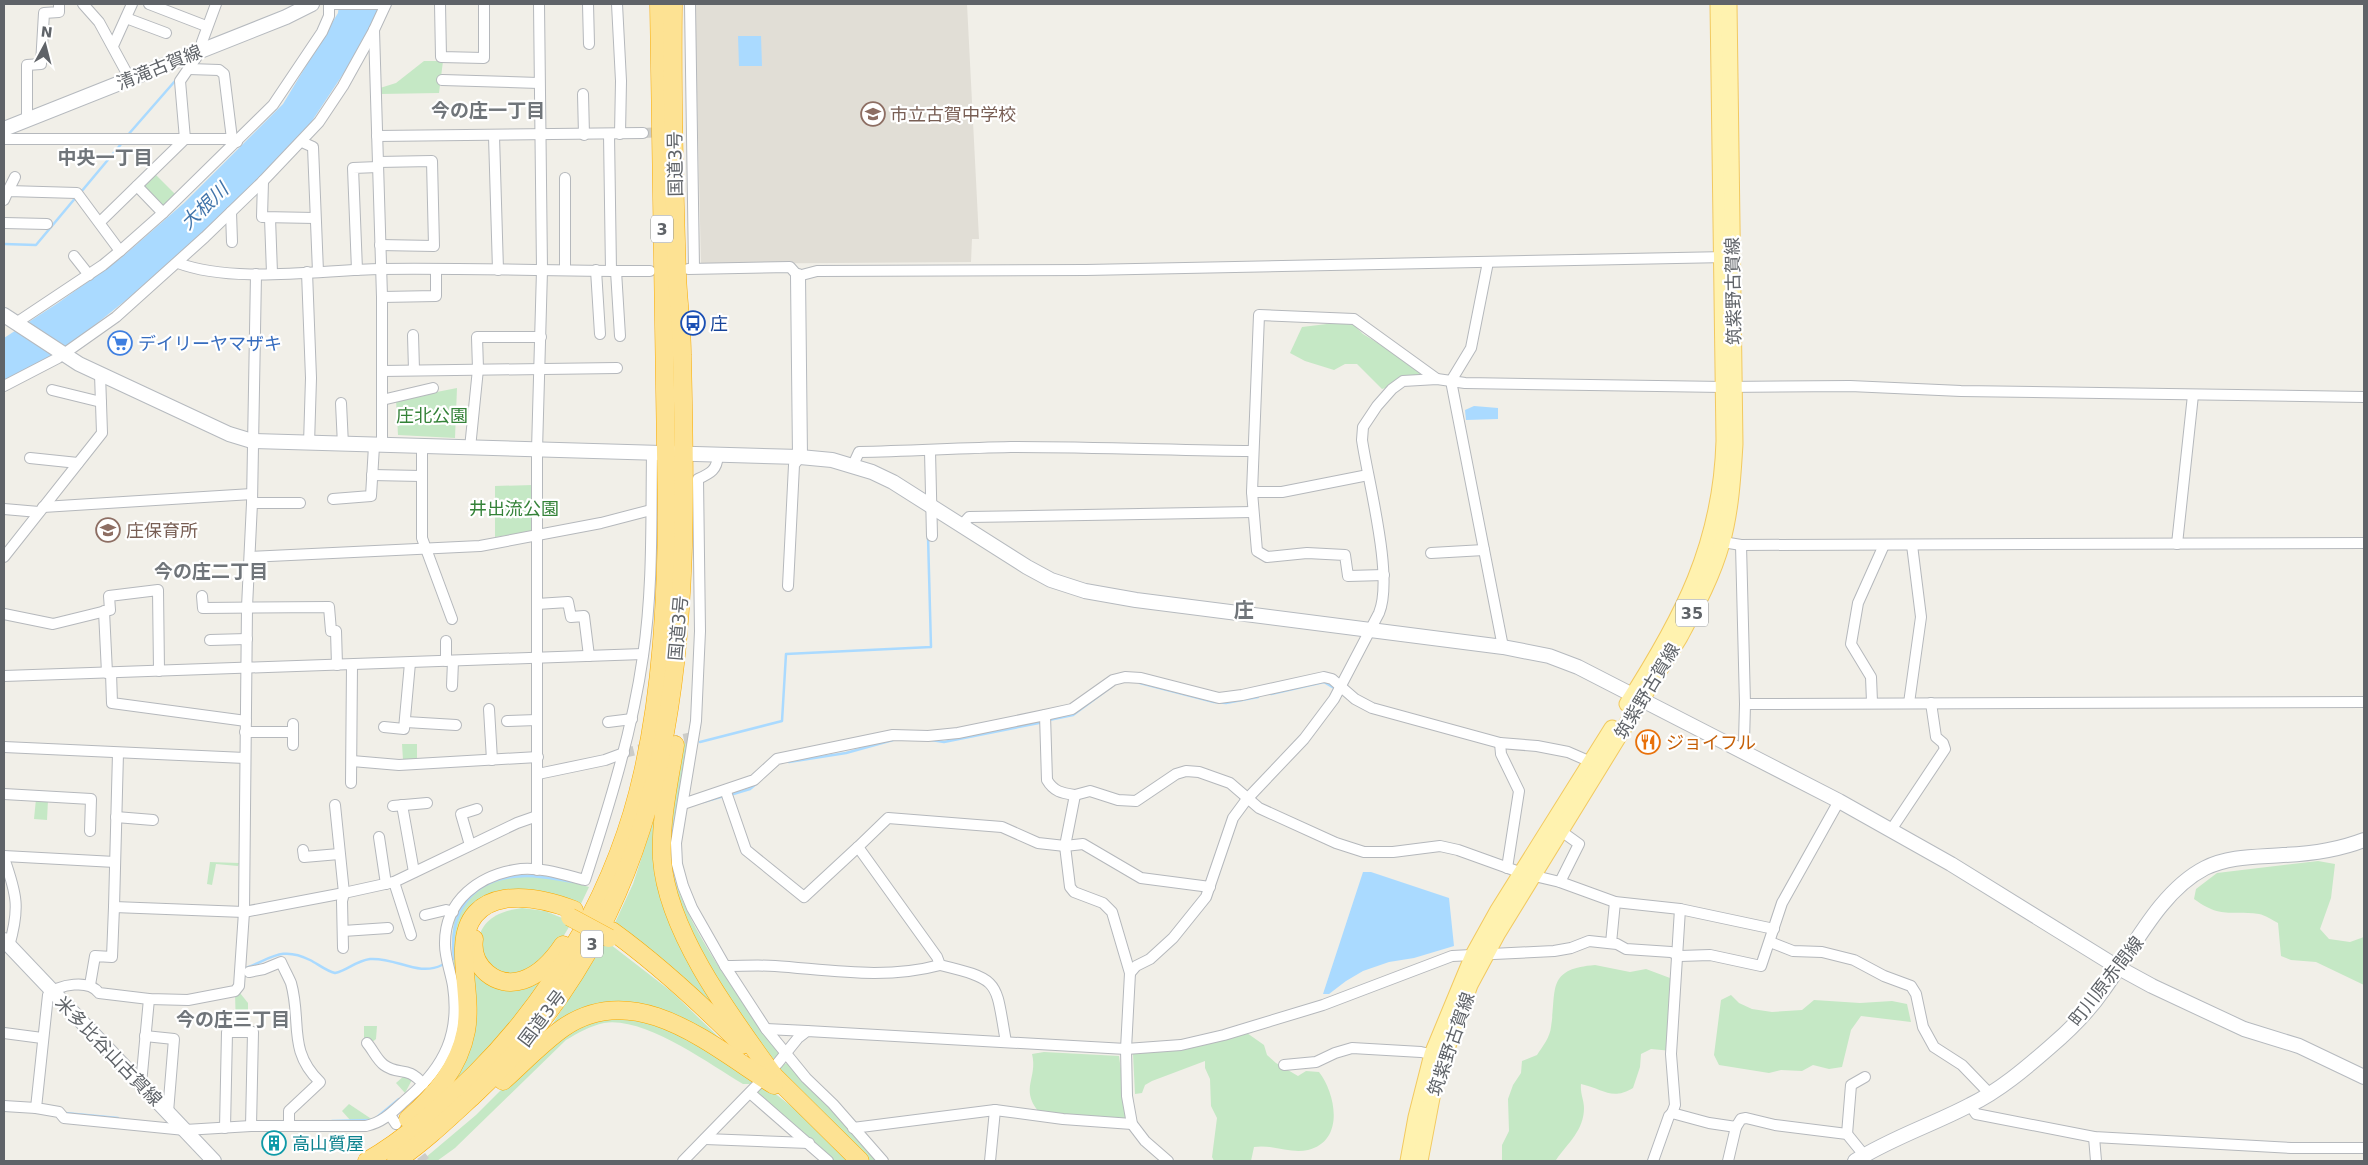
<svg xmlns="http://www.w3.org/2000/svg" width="2368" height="1165" viewBox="0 0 2368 1165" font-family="'DejaVu Sans','Noto Sans JP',sans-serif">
<rect width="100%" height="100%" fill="#f1efe8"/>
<path fill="#e1ded6" d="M695 4H967L979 239H972L971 262 701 264Z"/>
<g fill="#c5e8c5">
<path d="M424 61H443L439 93 380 94V88L396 83Z"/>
<path d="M156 175 178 197 161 207 145 189V185Z"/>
<path d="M1335 323 1353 324 1363 334 1425 372V376L1382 389 1357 364H1345L1334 370 1305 361 1290 353 1302 327Z"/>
<path d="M457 388 455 438 398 435 396 400Z"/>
<path d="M533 485V531L495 537V486Z"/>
<path d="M687 741 689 749C683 784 671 818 671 854 671 910 747 1008 780 1053L771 1063 741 1023 685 924 666 851 682 743Z"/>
<path d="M402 744H417V759L403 760Z"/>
<path d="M661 798 660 866 743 1038 613 927 633 884Z"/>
<path d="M36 799 48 800 47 820 34 819Z"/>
<path d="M2318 861 2335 864 2331 898 2320 929 2329 939 2350 942 2364 937V985L2316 962 2291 960 2281 956 2278 923C2272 920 2265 915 2259 914 2231 910 2221 919 2194 899L2196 889 2217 873Z"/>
<path d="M210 862 239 863 238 866 216 864 212 885 207 884Z"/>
<path d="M518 874 555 877 589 887 579 908 561 900 479 906 458 987C446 927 448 886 518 874Z"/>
<path d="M522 908 545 911 572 922 554 952 518 977 489 969 478 940C483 918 501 911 522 908Z"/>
<path d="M606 941 672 992 735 1053 654 1012 550 1028Z"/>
<path d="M468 960 483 975 544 971C531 1011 480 1058 451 1088Z"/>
<path d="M1595 965 1630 972 1646 969 1670 978 1672 1051 1651 1049 1641 1054 1640 1067 1633 1088C1611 1101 1604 1089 1581 1084 1580 1093 1584 1100 1584 1108 1584 1130 1568 1143 1556 1160L1502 1161V1145L1509 1131 1508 1099 1513 1085 1521 1073 1522 1061 1537 1055C1543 1046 1550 1037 1551 1027 1557 989 1546 969 1595 965Z"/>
<path d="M235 993H240L248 1003V1028H236Z"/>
<path d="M1731 995 1739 1003 1752 1009 1772 1012 1802 1010 1814 1000 1860 1003 1892 1001 1907 1004 1911 1022 1861 1016 1851 1030 1842 1067 1829 1069 1813 1065 1802 1071 1781 1070 1769 1073 1719 1065 1714 1055 1721 1000Z"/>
<path d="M590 1019H655L755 1079 751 1084H743C709 1064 644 1016 604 1023 590 1026 578 1033 566 1040L455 1148 437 1161H428L425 1158 476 1115 537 1054Z"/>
<path d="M364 1026H377L376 1039 371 1043 364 1038Z"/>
<path d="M1247 1033 1264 1045 1267 1055 1276 1063 1298 1076 1306 1071 1319 1072C1336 1094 1345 1141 1308 1150 1290 1154 1272 1144 1254 1147L1251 1161H1214L1212 1157 1217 1118 1211 1106 1210 1079 1205 1068V1061L1152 1081 1145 1085 1142 1093 1135 1094 1133 1054 1175 1050Z"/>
<path d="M1044 1052 1119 1056 1127 1115 1125 1120 1082 1118 1038 1111C1020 1088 1038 1078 1032 1054Z"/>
<path d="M788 1063 878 1161H864L776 1070 783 1064Z"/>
<path d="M405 1075 413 1078 405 1093 396 1083Z"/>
<path d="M763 1084 796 1110 847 1161H832L757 1095 758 1090Z"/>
<path d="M349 1104 373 1120H350L342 1111Z"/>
</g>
<g fill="#aadaff">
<path d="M339 4H379V10L359 50 304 133 220 217 155 277 76 340 50 358 4 381V338L58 303 121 258 184 203 283 104 338 13Z"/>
<path d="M738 36H761L762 66H739Z"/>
<path d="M1474 406 1498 408V419L1466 420 1465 410Z"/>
<path d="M1363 872H1371L1449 898 1454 946 1414 958 1389 962 1363 971 1346 981 1329 994H1323Z"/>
</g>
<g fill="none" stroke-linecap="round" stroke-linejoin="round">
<g stroke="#aadaff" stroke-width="2.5">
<path d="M127 136 175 81"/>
<path d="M81 192 122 143"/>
<path d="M4 244 36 245 77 196"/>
<path d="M1140 683 1214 702 1226 703 1258 697"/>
<path d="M1271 694 1324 682 1334 688"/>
<path d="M1049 720 1073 715 1111 687"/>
<path d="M931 740 944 742 1044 722"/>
<path d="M700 742 782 721 786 654 931 647 928 536"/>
<path d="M789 762 846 753 893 740"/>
<path d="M730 795 750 789 756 784"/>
<path d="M703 802 724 796"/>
<path d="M454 959C448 909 475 876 527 876 543 876 558 880 573 882"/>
<path d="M246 968C272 958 282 946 310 960 318 964 326 971 335 973 347 971 355 961 370 959 396 957 418 977 442 965"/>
<path d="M65 1113 118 1118"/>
<path d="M376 1118 399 1099"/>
<path d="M332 1121 371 1120"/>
</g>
<g stroke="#ccccc8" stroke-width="10" stroke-dasharray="10 5" stroke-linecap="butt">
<path d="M643 133 692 130"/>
<path d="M669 742 693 737"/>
<path d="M624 753 650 747"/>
<path d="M412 1144 425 1161"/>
</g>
<g stroke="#b5b8bc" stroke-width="12">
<g id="street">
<path d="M83 4 99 22 130 79"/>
<path d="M149 4 206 26"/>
<path d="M334 4H382"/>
<path d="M440 4 441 57 484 58V4"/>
<path d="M588 4 589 44"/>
<path d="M617 4 621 81 620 134"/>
<path d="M690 4 694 268"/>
<path d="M126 18 166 33"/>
<path d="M374 30 382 297V446"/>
<path d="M113 46 132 4"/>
<path d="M189 69 219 70 224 74 232 139 237 142"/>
<path d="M442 80 539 83"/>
<path d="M583 94 584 135"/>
<path d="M27 120V65L41 64 44 13 59 12V4"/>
<path d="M609 134 611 271"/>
<path d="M377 136 643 133"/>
<path d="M494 136 498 270"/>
<path d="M4 139H232"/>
<path d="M302 142 313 147 318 272"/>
<path d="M378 162 432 161 434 246 380 245"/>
<path d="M565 178V270"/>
<path d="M263 181 262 217 315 218"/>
<path d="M137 186 163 213"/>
<path d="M8 191 15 177"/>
<path d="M4 200 8 191 77 193 120 251"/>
<path d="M231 212 232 242"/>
<path d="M270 218 272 273"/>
<path d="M100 222 185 139 180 81 202 49V42L216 4"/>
<path d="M4 223 47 224"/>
<path d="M74 256 89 275"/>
<path d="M1488 262 1471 348 1451 381 1503 647"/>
<path d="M178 263C234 284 320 270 381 269 471 268 561 271 650 271"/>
<path d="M688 269 790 267 798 276 817 271 1086 270 1727 257"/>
<path d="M357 270 353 168 378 167"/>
<path d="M596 270 600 334"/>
<path d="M616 271 620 336"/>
<path d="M307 272 311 378 309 444"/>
<path d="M256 274 252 503 247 607 244 912 239 986 235 991 188 1000 149 999 99 993C89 979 59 984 48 995L36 1108 59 1112 64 1118 185 1130 251 1126H366C385 1122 395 1109 409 1097 445 1066 460 1033 453 986 451 973 445 958 445 945 444 900 480 874 521 869 541 867 565 875 585 880 609 806 632 733 643 656 653 589 651 521 652 454"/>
<path d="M382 297 436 296V270"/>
<path d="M16 323 103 265 120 251 163 213 273 105 322 32 329 16V4"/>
<path d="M413 335 414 370"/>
<path d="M382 371 617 368"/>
<path d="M4 386 58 358 116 317 205 237 263 181 319 122 343 86 373 32 386 4"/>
<path d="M52 390 101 402"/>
<path d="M382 400 433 388"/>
<path d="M341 403 343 445"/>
<path d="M422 447V538L452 619"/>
<path d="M470 448 478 369 477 337H541"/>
<path d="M930 451 932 536"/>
<path d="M718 455C717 470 711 473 698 479L700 631 696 721 676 843 677 864 683 886 692 908 725 966 766 1029 806 1078 833 1104 883 1161"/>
<path d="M30 458 78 463"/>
<path d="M853 465 859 452C910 451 960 448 1011 447 1091 447 1172 450 1253 451"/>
<path d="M372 475 421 476"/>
<path d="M1252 492H1282L1368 475"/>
<path d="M333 499 371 496 374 446"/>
<path d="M252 503H300"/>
<path d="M43 507 252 494"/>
<path d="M4 509 39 512"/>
<path d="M961 526 969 517 1253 512"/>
<path d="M1723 542 1741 545 2364 543"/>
<path d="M2177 544 2193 395"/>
<path d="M1431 553 1484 550"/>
<path d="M4 557 102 433 100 374"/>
<path d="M250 557 480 546 601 523 651 510"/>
<path d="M1384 575 1348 576 1345 555 1307 553 1267 557 1257 551 1252 492 1259 315 1354 319 1437 379"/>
<path d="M788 586 794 465 800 457"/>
<path d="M202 596 203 608 329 607 331 631H336L337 665"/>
<path d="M537 604 568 602 571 617 584 616 589 656"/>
<path d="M104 611 107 673"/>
<path d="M4 614 53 624 110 610 109 596 158 590 159 671"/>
<path d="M210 640 247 639"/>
<path d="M446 641V661"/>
<path d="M111 673 112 703 246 721"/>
<path d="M4 676 643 654"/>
<path d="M452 686 453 661"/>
<path d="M1872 702 1871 677 1851 644 1858 603 1884 545"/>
<path d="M1909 703 1921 617 1912 545"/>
<path d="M1745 704 2364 702"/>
<path d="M489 709 492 760"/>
<path d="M1045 715 1047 780C1054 792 1062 793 1075 795L1065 846 1070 887 1074 892 1103 903 1112 912 1130 973 1126 1049 1127 1096 1132 1124 1145 1141 1168 1161"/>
<path d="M507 721 537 720"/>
<path d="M406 722 456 725"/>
<path d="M608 722 632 719"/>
<path d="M293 724V745"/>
<path d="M384 727 404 729 410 663"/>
<path d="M245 732H293"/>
<path d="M1500 743 1501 754 1519 791 1507 868"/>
<path d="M4 747 245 758"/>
<path d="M1741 752 1744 742 1745 704 1741 545"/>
<path d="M352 761 399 765 538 757"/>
<path d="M538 774 605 760 624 753"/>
<path d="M351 783 352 665"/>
<path d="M726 792 746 850 804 897 858 847 937 957 940 965C1002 980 995 981 1006 1042"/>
<path d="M4 794 91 799 90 831"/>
<path d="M1075 795 1090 791 1118 800 1136 801 1176 774 1186 771 1199 772 1230 783 1259 808 1336 843 1364 852H1393L1440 846 1458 850 1522 873 1560 882 1615 902 1680 909 1774 929"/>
<path d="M683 804 754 780 777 759 893 735 928 736 958 733 1045 715 1072 709 1113 680 1125 677 1141 678 1219 698 1242 695 1324 677 1332 679 1355 699 1372 708 1500 743 1537 746 1568 752 1591 762"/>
<path d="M335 805 344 893 342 901 343 948"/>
<path d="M402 805 414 872"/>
<path d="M393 806 427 803"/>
<path d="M537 816V870"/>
<path d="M116 817 153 820"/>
<path d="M1891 830 1945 749 1943 743 1936 737 1931 703"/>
<path d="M379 837 386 884"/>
<path d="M470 845 461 814 477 809"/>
<path d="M858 847 888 818 1002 827 1038 843 1065 846 1083 844 1141 878 1210 887"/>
<path d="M303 850 304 857 339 854"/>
<path d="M4 856 115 862"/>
<path d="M4 858C17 895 20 908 9 946"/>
<path d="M394 882 411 935"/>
<path d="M1560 882 1579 844 1561 831"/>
<path d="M114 907 118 753"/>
<path d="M1680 909 1671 1054 1675 1105 1672 1113 1709 1123 1736 1127 1741 1119 1746 1118 1775 1125 1847 1134 1864 1155"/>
<path d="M425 915 446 910 453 912"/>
<path d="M343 931 388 928"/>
<path d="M1770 942 1793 951 1822 952 1854 960 1884 976 1911 986 1916 994 1923 1027 1934 1047 1962 1065 1990 1094"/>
<path d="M1611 943 1615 902"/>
<path d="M725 966C742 966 759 965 775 966 831 970 885 980 940 965"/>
<path d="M249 972 264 969 281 962C284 969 288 976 291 983 302 1022 287 1050 320 1082L289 1111V1126"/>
<path d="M1130 973 1136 966 1150 959 1173 938 1206 897 1233 818 1247 799 1304 739 1334 699 1379 613C1394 577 1368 481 1362 440L1363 427 1377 406 1392 389 1403 381 1437 379 1465 383 1723 387 1850 386 1961 391 2364 397"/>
<path d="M90 985 95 956 112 957 114 907 244 912 344 893 394 882 517 823 537 816V450L542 270 539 4"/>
<path d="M766 1029 807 1031"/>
<path d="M4 1033 42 1038"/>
<path d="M145 1036 174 1039 168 1112"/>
<path d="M367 1043C373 1050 377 1060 384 1065 399 1076 407 1065 423 1084"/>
<path d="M777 1064 798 1038 807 1031 1126 1049 1181 1045 1224 1035 1323 1005 1452 956 1554 951 1571 948 1589 941 1617 944 1626 949 1671 952 1680 956 1710 955 1761 966 1782 903 1839 801"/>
<path d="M1284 1065 1316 1062 1335 1053 1352 1048 1421 1052 1438 1056"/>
<path d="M141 1084 149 999"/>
<path d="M750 1093 828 1161"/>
<path d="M1970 1105 1976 1114 2094 1137 2291 1148H2364"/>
<path d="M4 1106 36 1108"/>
<path d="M390 1115 396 1124"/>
<path d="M225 1128 227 1032H253L251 1126"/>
<path d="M853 1128 995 1110 1063 1119 1132 1124"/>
<path d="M1847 1134 1851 1085 1865 1077"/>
<path d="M2094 1137 2096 1161"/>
<path d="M705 1139 809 1143"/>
<path d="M683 1161 761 1081"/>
<path d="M990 1161 995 1110"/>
<path d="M1653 1161 1669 1116 1672 1113"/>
<path d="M1728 1161 1736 1127"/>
</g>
</g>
<g stroke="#b6babf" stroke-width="16">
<g id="secondary">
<path d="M4 129 286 17 312 4"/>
<path d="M798 276 800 457"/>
<path d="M4 315 79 364 229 434 252 441 800 457 832 460 872 472 893 482 1027 567 1051 580 1085 591 1136 600 1503 647 1549 656 1578 667 1839 801 1951 864 2119 968 2152 986 2244 1029 2299 1046 2364 1077"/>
<path d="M4 940 214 1161"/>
<path d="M1855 1161C1891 1138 1932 1125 1970 1105 1999 1091 2026 1068 2050 1047 2070 1030 2089 1011 2104 989 2133 949 2160 891 2205 868 2229 856 2256 857 2283 855 2310 854 2338 850 2364 840"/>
</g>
</g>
<g stroke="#f2c960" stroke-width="17">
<g id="primary">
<path d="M1627 704C1682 618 1721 545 1724 441L1718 4"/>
<path d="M1408 1161 1416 1117 1432 1054 1473 955 1498 910 1612 728"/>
<path d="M1420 1161 1435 1082 1470 985 1498 933 1680 637C1696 607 1713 576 1722 543 1731 511 1733 477 1735 444L1729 4"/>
</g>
</g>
<g stroke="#f9ab00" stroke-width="19">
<g id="highway">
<path d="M675 745C669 782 660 821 662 859 667 932 732 1018 774 1076"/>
<path d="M612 931C659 965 701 1004 742 1045"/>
<path d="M474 939C470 966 496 989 523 980 541 974 553 960 563 945"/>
<path d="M770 1072 860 1161"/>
<path d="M503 1081C523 1063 542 1043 563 1028 637 977 714 1048 774 1085"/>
<path d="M408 1119C435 1095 459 1068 466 1031 471 1003 463 976 464 948 466 884 533 894 574 910"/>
<path d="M367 1161C406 1139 444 1104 476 1073 557 992 618 885 643 772 662 688 666 602 667 517L659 4"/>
<path d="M396 1161C424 1142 448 1119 473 1096 689 894 689 629 682 355 682 328 678 301 677 274 674 184 672 93 673 4"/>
</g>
</g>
<use href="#street" stroke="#fff" stroke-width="10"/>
<use href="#secondary" stroke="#fff" stroke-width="14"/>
<use href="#primary" stroke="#fff2af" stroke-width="15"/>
<use href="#highway" stroke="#fde293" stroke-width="18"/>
<g stroke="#f9ab00" stroke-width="19" stroke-linecap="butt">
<path id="highway-bridge" d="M570 917 609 938"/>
</g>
<use href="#highway-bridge" stroke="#fde293" stroke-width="18"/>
</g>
<defs>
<g id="school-ring" transform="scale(1.25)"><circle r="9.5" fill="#fff" stroke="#8d6e63" stroke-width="1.5"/><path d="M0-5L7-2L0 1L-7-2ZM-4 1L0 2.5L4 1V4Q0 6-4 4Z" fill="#8d6e63"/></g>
<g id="bus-ring" transform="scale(1.25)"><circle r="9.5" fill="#fff" stroke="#1a4fb4" stroke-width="1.5"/><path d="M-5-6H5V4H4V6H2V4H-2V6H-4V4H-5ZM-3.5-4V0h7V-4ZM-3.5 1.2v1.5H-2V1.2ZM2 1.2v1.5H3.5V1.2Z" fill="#1a4fb4"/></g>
<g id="supermarket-ring" transform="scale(1.25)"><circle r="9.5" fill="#fff" stroke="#3f7fe0" stroke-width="1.5"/><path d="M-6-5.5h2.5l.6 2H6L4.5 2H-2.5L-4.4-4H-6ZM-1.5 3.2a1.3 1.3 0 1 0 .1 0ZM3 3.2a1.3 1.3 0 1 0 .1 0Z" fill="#3f7fe0"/></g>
<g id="restaurant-ring" transform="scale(1.25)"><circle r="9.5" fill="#fff" stroke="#e8710a" stroke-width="1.5"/><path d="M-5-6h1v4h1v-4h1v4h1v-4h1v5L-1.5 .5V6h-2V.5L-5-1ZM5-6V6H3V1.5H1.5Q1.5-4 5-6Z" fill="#e8710a"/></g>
<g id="building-ring" transform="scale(1.25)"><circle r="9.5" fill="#fff" stroke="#0f9aa8" stroke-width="1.5"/><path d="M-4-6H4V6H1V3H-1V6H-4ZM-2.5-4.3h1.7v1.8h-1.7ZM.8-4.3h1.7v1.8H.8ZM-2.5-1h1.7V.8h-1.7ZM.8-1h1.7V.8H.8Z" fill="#0f9aa8"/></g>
</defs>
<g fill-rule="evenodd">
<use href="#school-ring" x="873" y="114"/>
<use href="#bus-ring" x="693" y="323"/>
<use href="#supermarket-ring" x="120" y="343"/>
<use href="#school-ring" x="108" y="530"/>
<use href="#restaurant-ring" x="1648" y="742"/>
<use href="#building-ring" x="274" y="1143"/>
</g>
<g text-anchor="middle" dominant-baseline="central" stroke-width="4.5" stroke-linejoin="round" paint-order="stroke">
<g fill="#fff" stroke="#8f9295" stroke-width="1">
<rect x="651" y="215.5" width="22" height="27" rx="4"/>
<rect x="1676" y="599.5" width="32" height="27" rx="4"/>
<rect x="581" y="930.5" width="22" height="27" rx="4"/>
</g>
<g font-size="16" font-weight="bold" fill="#5f6368">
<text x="662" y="229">3</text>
<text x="1692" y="613">35</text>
<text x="592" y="944">3</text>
</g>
<g font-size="18" fill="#5f6368" stroke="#fff">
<text transform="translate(159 67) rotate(-22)">清滝古賀線</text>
<text transform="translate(675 164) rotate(-91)">国道3号</text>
<text transform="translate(1733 291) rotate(-91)">筑紫野古賀線</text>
<text transform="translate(678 628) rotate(-85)">国道3号</text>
<text transform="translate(1647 691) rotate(-59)">筑紫野古賀線</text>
<text transform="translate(2106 981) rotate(-52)">町川原赤間線</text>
<text transform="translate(542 1018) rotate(-53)">国道3号</text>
<text transform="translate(1451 1044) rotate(-71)">筑紫野古賀線</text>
<text transform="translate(109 1051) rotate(46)">米多比谷山古賀線</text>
</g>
<g font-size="18" fill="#785e54" stroke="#fff" text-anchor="start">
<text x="890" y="114">市立古賀中学校</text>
<text x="126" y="530">庄保育所</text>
</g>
<g font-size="18" fill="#164399" stroke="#fff" text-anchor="start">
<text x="710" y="323">庄</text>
</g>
<g font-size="18" fill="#366cbe" stroke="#fff" text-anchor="start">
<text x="138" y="343">デイリーヤマザキ</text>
</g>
<g font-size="18" fill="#348238" stroke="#fff">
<text x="432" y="415">庄北公園</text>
<text x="514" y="508">井出流公園</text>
</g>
<g font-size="18" fill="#c56008" stroke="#fff" text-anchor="start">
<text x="1666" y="742">ジョイフル</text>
</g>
<g font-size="18" fill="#0d838f" stroke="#fff" text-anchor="start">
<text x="292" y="1143">高山質屋</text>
</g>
<g font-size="19" font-weight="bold" fill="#70757a" stroke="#fff">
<text x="488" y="110">今の庄一丁目</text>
<text x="105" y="157">中央一丁目</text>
<text x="211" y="571">今の庄二丁目</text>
<text x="233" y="1019">今の庄三丁目</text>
</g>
<g font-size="19" font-style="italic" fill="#4174aa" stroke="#fff">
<text transform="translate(204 206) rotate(-44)">大根川</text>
</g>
<g font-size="20" font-weight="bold" fill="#70757a" stroke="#fff">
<text x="1244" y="610">庄</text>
</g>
</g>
<rect width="2368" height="1165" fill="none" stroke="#5f6368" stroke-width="10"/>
<g transform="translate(45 45) rotate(7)" stroke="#ffffff" stroke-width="4" paint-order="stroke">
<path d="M0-4L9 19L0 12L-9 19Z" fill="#5f6368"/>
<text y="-8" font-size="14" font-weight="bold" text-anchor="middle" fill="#5f6368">N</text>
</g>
</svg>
